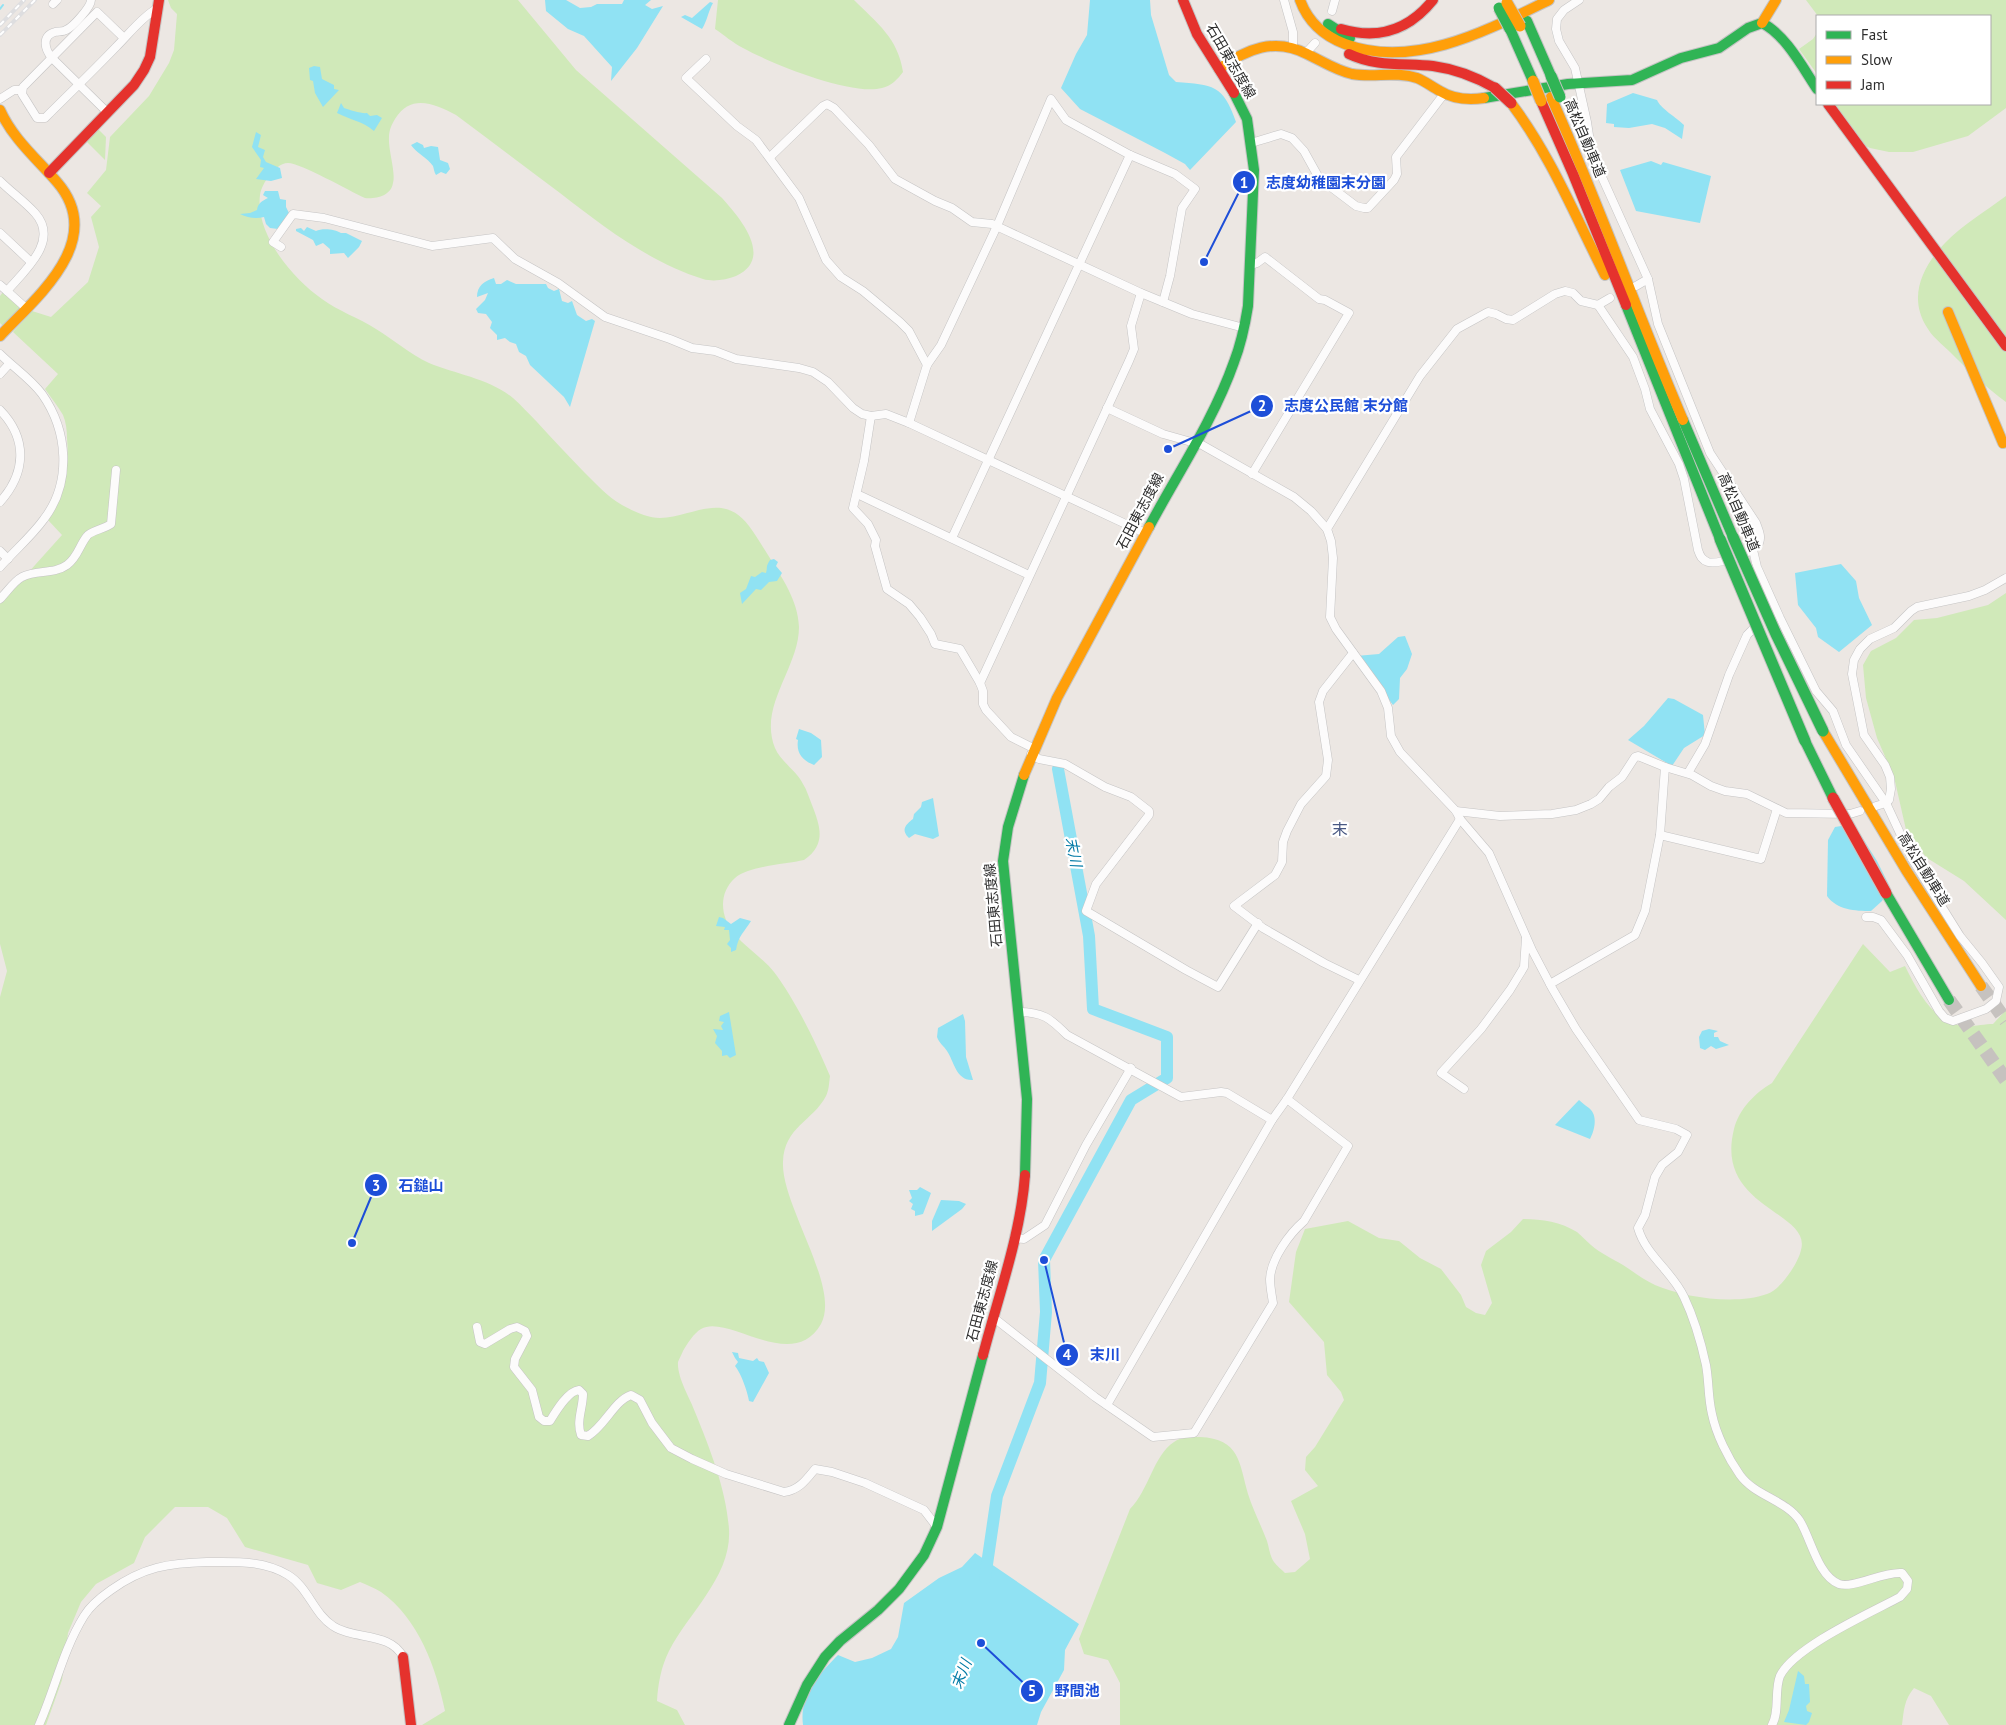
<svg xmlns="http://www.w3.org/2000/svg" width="2006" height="1725" viewBox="0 0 2006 1725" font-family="'PT Sans','Noto Sans JP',sans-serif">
<rect width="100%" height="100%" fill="#ece7e3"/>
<g fill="#d0e9b9">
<path d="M168 0H518L576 70 722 198C739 217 775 258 736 276 726 280 713 282 703 279 649 262 604 227 560 193 525 167 491 141 456 115 435 104 411 93 395 119 392 124 389 130 389 137 388 150 396 172 393 183 391 196 376 199 365 198 349 191 301 163 288 163 280 163 274 170 270 175 265 181 261 188 260 195 255 234 292 278 322 299 338 311 359 318 376 329 394 340 410 354 429 363 456 374 490 379 513 398 521 405 529 414 537 422 552 439 568 455 584 472 596 484 608 497 622 505 633 511 648 518 660 518 693 517 723 491 749 526 756 535 762 546 768 555 782 578 798 600 799 627 799 668 758 706 775 748 781 762 796 770 803 784 807 790 809 798 812 805 820 826 827 844 804 860 787 864 748 866 735 878 723 889 720 904 726 920 732 939 762 956 774 972 796 1001 816 1043 830 1076 829 1083 829 1090 826 1096 813 1121 784 1127 783 1162 781 1205 841 1287 821 1324 792 1374 728 1313 701 1329 694 1333 687 1344 683 1351 682 1354 679 1359 678 1362 677 1378 690 1398 695 1412 710 1449 726 1489 729 1529 732 1576 689 1612 669 1651 661 1667 658 1684 657 1701L677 1710 685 1725H422L445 1711C436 1668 419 1619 381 1592 375 1588 367 1585 360 1582L341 1590 317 1583 308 1565 245 1547 227 1518 208 1507H175L145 1537 134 1563 96 1584 81 1602 68 1633 62 1680 46 1725H0V997L7 971 0 944V604L62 535 48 520C61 493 70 469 67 438 67 431 66 422 63 415 58 406 51 398 45 389L58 374 13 332 32 311 51 317 88 282 99 247 91 217 101 206 87 193 106 170 110 137 149 96 169 63 174 50 177 14 171 8Z"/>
<path d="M718 0H854C877 23 898 38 903 72 898 79 891 86 882 88 851 96 772 64 743 48 733 43 724 35 715 29Z"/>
<path d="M1806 0H2006V108L1968 136 1913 152H1889L1870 148 1845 136 1838 128 1833 116V104H1990V16H1818Z"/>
<path d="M1817 33V74L1799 49 1813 39Z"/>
<path d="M98 129 106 137 105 160 86 141Z"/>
<path d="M2006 196V402C1987 388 1971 373 1954 356 1946 347 1934 339 1928 329 1907 298 1922 267 1945 243 1962 225 1986 211 2006 196Z"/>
<path d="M3 292 21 309 4 327 0 323V296Z"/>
<path d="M2006 593V920L1964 881 1927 858 1907 834 1894 777 1877 738 1866 698 1863 665 1871 651 1896 638 1914 620 1937 618 1988 605Z"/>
<path d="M1863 944 1890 972 1905 966C1917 990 1931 1018 1958 1025 1968 1028 1983 1024 1993 1024L2006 1010V1725H1949L1931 1696 1914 1688C1904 1700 1904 1710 1902 1725H1120V1683L1108 1660 1084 1654 1079 1639 1130 1509C1149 1490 1153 1456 1174 1442 1181 1437 1191 1437 1200 1437 1240 1439 1239 1462 1248 1494 1253 1510 1261 1525 1267 1541 1269 1547 1270 1557 1274 1562 1277 1566 1282 1570 1285 1573L1295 1572 1310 1559 1305 1534 1291 1501 1318 1486 1305 1470 1306 1457 1315 1447 1344 1400 1341 1392 1327 1375 1324 1342 1289 1302 1296 1252 1305 1229 1348 1221 1379 1238 1399 1241 1420 1258 1441 1269 1461 1295 1466 1307 1476 1313 1485 1315 1492 1303 1481 1265 1486 1251 1511 1232 1523 1219C1541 1219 1561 1222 1577 1232 1582 1236 1586 1241 1591 1245 1600 1253 1613 1259 1623 1265 1634 1272 1644 1280 1655 1285 1685 1298 1736 1305 1767 1294 1780 1290 1798 1264 1801 1250 1812 1211 1714 1208 1734 1129 1739 1109 1755 1093 1772 1083Z"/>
</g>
<g fill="#90e2f3">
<path d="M545 0H566L580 8 591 7 597 4H622L624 0H651L645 5 652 9 663 6 637 48 611 81 612 67 584 36 568 29 546 11Z"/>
<path d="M1090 0H1150L1151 15 1169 75 1176 82C1213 85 1223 84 1236 122L1190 170 1185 164 1165 153 1080 109 1061 88 1076 54 1087 35Z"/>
<path d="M710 2 713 3C708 12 707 21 702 29L681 17 685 15 692 18Z"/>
<path d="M314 66 320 67 322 79 334 85V89L339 90 323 107 315 93 313 81 310 80 309 68Z"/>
<path d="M1633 93 1657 100C1660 108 1677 118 1684 125L1682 139 1665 128 1652 124 1629 128 1614 127V124L1606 123 1607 104Z"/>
<path d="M341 103 344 108C350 110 362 114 367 113L370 116 377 115 382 118 374 131C363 121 350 120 337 113Z"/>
<path d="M256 132 261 135 258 147 265 150 263 157 266 162 280 168 282 178 271 181 256 179 264 168 260 167 261 160 252 147Z"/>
<path d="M417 142 423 145 424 148 431 146 438 147 440 160 448 163 450 169 446 174 441 172 436 175C434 172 434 169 433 166 428 158 416 153 411 145Z"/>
<path d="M1651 161 1661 165 1663 162 1711 176 1700 223 1636 211 1620 170Z"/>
<path d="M265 191H278L280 199 286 200V207L289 213 278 229 270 228 266 224 264 217C256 219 248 218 240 214L250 213 257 210C258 203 262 201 268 198L263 195Z"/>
<path d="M307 227 316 231C322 228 335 229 341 233H346L362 241 359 247 348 258 344 253 330 254V249L323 243 316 246 313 240 296 231V229L301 228 304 231Z"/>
<path d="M494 278 496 284H501L507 280 516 284H546L548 288 554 291 559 289 562 301 568 303 572 301 577 315 586 321 592 319 595 321 570 407 564 397 530 365 526 356 519 352 516 344 510 342 505 338 497 340V335L490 328 492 322 486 314 478 313 476 309 485 300 488 293 477 297C477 286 484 281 494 278Z"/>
<path d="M774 559 778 562 776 566 782 573 777 581 769 582 761 590 756 589 742 604 740 593 746 589 751 576 755 577 762 572 766 573C768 566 765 568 770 560Z"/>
<path d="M1841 564 1856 581 1859 598 1872 625 1839 652 1818 637 1816 628 1798 605 1795 573Z"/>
<path d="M1405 636 1412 654 1407 669 1400 678 1399 699 1393 705 1356 656 1379 654 1398 637Z"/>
<path d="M1668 698 1674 699 1703 715 1705 735 1684 748 1672 766 1628 740 1644 726Z"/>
<path d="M799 729 811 733 821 740 822 757 814 765C802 760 796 753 798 740L796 739Z"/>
<path d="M933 798 939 836 933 839 915 834 909 838C901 830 905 825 913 819L914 814 921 807 922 802Z"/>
<path d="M1841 826H1855L1877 861 1890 887 1882 901 1871 911C1855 911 1837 910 1827 896L1828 840 1835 827Z"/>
<path d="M719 917 723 918 731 924 740 918 751 921C745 931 738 936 736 950L731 952V948L727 944 730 940 729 930H724L725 927 716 926Z"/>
<path d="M729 1012 736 1055 730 1058 727 1055 722 1056V1051L715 1043 717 1036 713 1029 723 1030 721 1026 724 1022 719 1021 720 1016Z"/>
<path d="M963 1014 965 1021 966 1057 973 1080C956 1081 954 1061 947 1051 944 1046 939 1043 937 1037L938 1028Z"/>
<path d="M1709 1029 1718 1031 1714 1033V1037H1718L1720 1041 1729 1045 1716 1049 1711 1046 1705 1050 1700 1048 1699 1037 1702 1031Z"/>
<path d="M1579 1100C1582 1103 1585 1105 1589 1108 1598 1115 1595 1130 1590 1139L1555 1125Z"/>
<path d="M920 1187 931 1193 923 1214 915 1216V1211L911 1209 913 1204 909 1201 912 1198 909 1190H917Z"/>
<path d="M941 1200 959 1201 966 1204 962 1209 932 1231V1221Z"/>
<path d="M732 1352 738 1353 739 1358 753 1361 757 1358 759 1361 764 1362 769 1373 753 1402 749 1401C748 1393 741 1373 735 1366L738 1362 735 1358Z"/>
<path d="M975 1553 1079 1624 1065 1650 1064 1670 1041 1712 1037 1725H803C799 1696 819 1674 838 1655L855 1662 872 1658 891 1649 898 1637 904 1603 939 1578 962 1567Z"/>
<path d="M1798 1671 1804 1676 1805 1684H1809L1810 1702 1806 1706 1807 1711 1812 1713 1809 1722 1806 1725 1784 1722 1789 1710Z"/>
</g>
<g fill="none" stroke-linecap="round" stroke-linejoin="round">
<path stroke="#90e2f3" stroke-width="2" d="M0 9 3 5"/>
<path stroke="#90e2f3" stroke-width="12" d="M985 1578 997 1496 1040 1383 1046 1312 1044 1260 1131 1100 1167 1078V1037L1093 1009 1089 936 1058 769"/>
<g stroke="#c6c2bf" stroke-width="14" stroke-dasharray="14 7" stroke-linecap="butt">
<path d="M1981 986 2006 1021"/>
<path d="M1949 1000 2006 1080"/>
</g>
<g stroke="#c5c4c4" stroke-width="9">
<g id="street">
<path d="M91 0C91 7 73 27 66 30 63 32 58 31 55 32 41 36 45 50 52 58L107 112"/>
<path d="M1284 0 1293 32V48"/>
<path d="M1579 0 1564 10 1557 19 1556 29 1559 41 1575 68 1587 122 1592 155 1648 279 1658 324 1710 453 1756 523C1758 529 1762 536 1759 543 1754 553 1718 565 1708 562 1702 560 1700 556 1698 550L1684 479 1679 464 1650 409 1645 389 1633 357 1598 305 1610 298"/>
<path d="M53 4 57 0"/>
<path d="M1332 11 1335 0"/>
<path d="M124 38 97 12 23 87 22 94 37 118H45C69 94 93 71 116 47 129 34 141 18 156 9"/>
<path d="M1306 53 1315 43"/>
<path d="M706 59 686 78 737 126 756 140 799 198 826 260 841 277 863 291 900 322 909 331 927 365"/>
<path d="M0 99 14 90H21"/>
<path d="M1251 143 1281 134 1292 138 1304 151 1319 178 1356 206 1364 208H1368L1394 180 1397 174 1396 157 1444 94"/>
<path d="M770 157 823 106 827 104 834 108 869 145 895 179 935 201 952 208 972 222 992 224 1141 293 1192 314 1244 328"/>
<path d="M0 181C11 192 24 201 35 213 60 241 25 270 7 291L0 285"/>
<path d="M0 233 31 262"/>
<path d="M281 247 273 242 293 214 324 218 432 246 493 238 515 259 558 283 605 317 670 339 692 348 715 351 736 359 799 368 813 372 828 382 853 408 862 414 871 416 886 414 909 423 1145 533"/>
<path d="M1251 265 1257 263 1265 257 1319 299 1325 300 1349 313 1252 474"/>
<path d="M1636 286 1648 279"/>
<path d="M7 291 26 308"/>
<path d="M0 354C13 367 31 379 42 394 68 431 72 482 44 519 31 537 14 551 0 567"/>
<path d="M0 374 9 364"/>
<path d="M1107 408 1163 434 1202 445 1294 497 1311 511 1327 529 1331 541 1333 558 1330 617 1336 629 1381 691 1388 708 1391 736 1400 752 1456 811 1460 819 1489 853 1532 950 1552 988 1576 1029 1639 1120 1676 1129 1687 1135 1678 1152 1662 1165 1655 1177 1645 1215 1638 1228C1646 1256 1672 1271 1684 1297 1694 1318 1701 1342 1706 1365 1709 1381 1708 1398 1712 1414 1716 1434 1728 1458 1740 1475 1755 1496 1786 1500 1800 1521 1811 1539 1818 1576 1839 1584 1853 1589 1884 1571 1902 1573L1908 1581 1907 1589 1900 1597C1870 1613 1794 1647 1780 1676 1774 1691 1780 1711 1772 1725"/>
<path d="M0 410C28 439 26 473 0 502"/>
<path d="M871 416 864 461 853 508 868 524 876 540 875 546 887 589 909 604 920 617 931 634 935 644 960 649 980 683 983 691V704L986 710 1011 737 1033 748"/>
<path d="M909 423 927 365 941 345 997 226 1051 99 1066 120 1130 155 1175 174 1195 189 1182 208 1170 276 1163 302"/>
<path d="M857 494 1029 575"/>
<path d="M1327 529 1420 376 1457 329 1488 312 1496 314 1506 319 1513 320 1555 294 1565 291 1573 293 1581 301 1598 305"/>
<path d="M952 538 1130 155"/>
<path d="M1753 550 1757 567 1780 618 1816 691 1833 711 1846 745 1886 803 1912 859 1960 936 1982 963 1999 987 1996 1001 1986 1009 1953 1021 1945 1018 1939 1011 1907 955 1881 920 1873 917H1866"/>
<path d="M0 551 8 559"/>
<path d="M0 599C7 592 14 581 22 577 36 569 53 575 67 565 78 557 79 546 87 536 90 531 104 529 111 524L116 470"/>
<path d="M1353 653 1323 691 1319 702 1328 760 1326 776 1301 804 1287 831 1283 842 1282 862 1275 875 1234 906 1263 928 1324 963 1359 980"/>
<path d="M980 683 1129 361 1134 349 1131 326 1141 293"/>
<path d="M1031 754 1039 759 1065 764 1105 787 1131 797 1149 811V815L1096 884 1086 911 1186 970 1218 987 1258 923"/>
<path d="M1688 773 1705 744 1729 675 1747 635 1752 630 1759 627"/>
<path d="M1876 806 1886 803 1889 800 1891 789 1890 777 1885 765 1864 735 1852 674 1854 660 1860 649 1870 639 1894 628 1911 611 1917 607 1969 596 1985 590 2006 578"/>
<path d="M1456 811 1500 816 1552 814 1576 810 1591 804 1599 799 1609 787 1622 777 1635 757 1638 756 1665 767 1692 775 1711 786 1725 791 1747 794 1786 813 1850 814 1860 811"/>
<path d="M1660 835 1761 859 1777 809"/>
<path d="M1550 984 1635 935 1645 911 1660 835 1665 767"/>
<path d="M1018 1012C1043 1012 1050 1018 1067 1035L1181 1097 1221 1092 1227 1093 1272 1120"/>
<path d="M1464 1089 1441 1073 1481 1029 1510 990 1524 967 1526 938"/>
<path d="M1014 1238 1024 1239 1045 1225 1086 1145 1131 1068"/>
<path d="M994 1318 1095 1397 1153 1437 1194 1433 1273 1303C1272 1296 1270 1287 1270 1279 1271 1259 1289 1234 1304 1221L1348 1146 1287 1099"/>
<path d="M477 1327 480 1342 485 1344 510 1329 517 1327 525 1331 527 1336 515 1359 514 1367 532 1390 539 1417 544 1421H550C556 1411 568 1391 579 1390L583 1394C583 1408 576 1421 581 1435L588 1436C605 1426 614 1401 631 1395L640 1400 652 1423 671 1448 692 1459 726 1474 784 1492C799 1490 806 1480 815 1469L832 1472 865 1483 924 1510 937 1527"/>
<path d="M1107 1405 1272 1120 1287 1099 1460 819"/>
<path d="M39 1725C55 1689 63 1650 84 1616 90 1606 101 1597 111 1590 143 1567 169 1563 207 1562 235 1562 263 1560 288 1575 308 1587 314 1614 333 1626 354 1640 391 1632 403 1657"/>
</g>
</g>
<g stroke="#c5c4c4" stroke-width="12">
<g id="fast">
<path d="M1527 21 1551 76"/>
<path d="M1328 24 1350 38"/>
<path d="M1510 29 1533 81"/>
<path d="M1484 98 1568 84 1632 80 1681 58 1719 48 1748 28 1762 23C1785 34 1803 68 1817 89"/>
<path d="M1626 305 1720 539"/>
<path d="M1683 420 1733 537"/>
<path d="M1149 527C1178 473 1214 419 1234 362 1241 344 1245 325 1248 306L1254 170 1247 119 1234 93"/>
<path d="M1805 741 1833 798"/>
<path d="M1024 775 1008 827 1003 861 1027 1099 1025 1175"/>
<path d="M1886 893 1949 1000"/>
<path d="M789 1725 807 1685 825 1657 840 1641 878 1610 899 1589 924 1555 937 1527 983 1355"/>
</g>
</g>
<g stroke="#c5c4c4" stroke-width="12">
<g id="slow">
<path d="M1300 0C1308 22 1324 36 1345 44 1414 70 1488 30 1549 0"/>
<path d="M1762 23 1776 0"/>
<path d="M1219 69C1246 49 1275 37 1307 54 1322 61 1335 70 1352 74 1373 78 1396 71 1417 78 1425 81 1432 87 1440 91 1453 99 1470 100 1484 98"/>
<path d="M1551 97C1599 203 1637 313 1683 420"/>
<path d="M1511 103C1551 156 1575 216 1605 275"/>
<path d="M0 110C13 139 37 159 57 182 107 240 38 296 0 336"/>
<path d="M1948 312 2003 443 2006 442"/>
<path d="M1823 731 1906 870 1981 986"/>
<path d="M1024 775 1057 698 1149 527"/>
</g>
</g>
<g stroke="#c5c4c4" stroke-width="12">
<g id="jam">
<path d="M1183 0 1197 34 1234 93"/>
<path d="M1341 29C1378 40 1409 30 1433 0"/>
<path d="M1349 54C1376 67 1404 63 1433 66 1455 69 1476 77 1495 88"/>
<path d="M1541 101 1573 174 1626 305"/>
<path d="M1828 104 2006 346"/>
<path d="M49 173 134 85 144 70 150 57 159 0"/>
<path d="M983 1355C998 1297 1021 1234 1025 1175"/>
<path d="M403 1657 411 1725"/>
</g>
</g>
<use href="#street" stroke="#fcfbfb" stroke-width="8"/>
<use href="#fast" stroke="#30b455" stroke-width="10"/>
<use href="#slow" stroke="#ff9f0a" stroke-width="10"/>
<use href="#jam" stroke="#e5322d" stroke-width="10"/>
<g stroke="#dedee0" stroke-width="4">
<g id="rail">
<path d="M0 25 24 0"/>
<path d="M0 35 35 0"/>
</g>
</g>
<use href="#rail" stroke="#fff" stroke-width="2" stroke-dasharray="5.5" stroke-linecap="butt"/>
<g stroke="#c6c4c3" stroke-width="13" stroke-linecap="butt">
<g id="fast-bridge">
<path d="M1499 8 1510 29"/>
<path d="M1551 76 1560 97"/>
<path d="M1733 537 1776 634 1823 731"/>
<path d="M1720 539 1805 741"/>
</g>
</g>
<g stroke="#c6c4c3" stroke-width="13" stroke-linecap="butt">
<g id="slow-bridge">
<path d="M1507 3 1520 26"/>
<path d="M1533 81 1541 101"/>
</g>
</g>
<g stroke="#c6c4c3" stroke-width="13" stroke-linecap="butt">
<g id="jam-bridge">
<path d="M1495 88 1511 103"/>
<path d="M1833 798 1886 893"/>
</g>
</g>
<use href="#fast-bridge" stroke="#30b455" stroke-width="11"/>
<use href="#slow-bridge" stroke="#ff9f0a" stroke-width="11"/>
<use href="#jam-bridge" stroke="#e5322d" stroke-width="11"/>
</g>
<g text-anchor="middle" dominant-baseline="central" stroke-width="4.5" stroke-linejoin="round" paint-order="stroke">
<g font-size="14" fill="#2d2d2d" stroke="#fff">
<text transform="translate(1231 61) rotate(60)">石田東志度線</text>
<text transform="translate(1585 138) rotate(67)">高松自動車道</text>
<text transform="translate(1140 511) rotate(-62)">石田東志度線</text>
<text transform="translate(1739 512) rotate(67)">高松自動車道</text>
<text transform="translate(1924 869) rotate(58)">高松自動車道</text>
<text transform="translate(993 905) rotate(-95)">石田東志度線</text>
<text transform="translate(982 1301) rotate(-75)">石田東志度線</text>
</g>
<g font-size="15" font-style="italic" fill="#017aa6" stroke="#fff">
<text transform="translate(1074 852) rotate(79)">末川</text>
<text transform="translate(961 1674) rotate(-69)">末川</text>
</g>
<g font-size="16" fill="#485883" stroke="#fff">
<text x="1340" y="829">末</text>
</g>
</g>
<path fill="none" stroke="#1d4ed8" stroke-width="2" d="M1204 262L1244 182M1168 449L1262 406M352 1243L376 1185M1044 1260L1067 1355M981 1643L1032 1691"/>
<g fill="#1d4ed8" stroke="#fff" stroke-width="2">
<circle cx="1204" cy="262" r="5"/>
<circle cx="1168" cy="449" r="5"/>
<circle cx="352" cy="1243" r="5"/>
<circle cx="1044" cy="1260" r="5"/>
<circle cx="981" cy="1643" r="5"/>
<circle cx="1244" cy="182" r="12"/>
<circle cx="1262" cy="406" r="12"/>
<circle cx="376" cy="1185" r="12"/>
<circle cx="1067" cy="1355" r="12"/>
<circle cx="1032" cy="1691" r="12"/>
</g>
<g font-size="15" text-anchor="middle" font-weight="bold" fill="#fff">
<text x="1244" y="188">1</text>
<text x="1262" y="411">2</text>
<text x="376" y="1191">3</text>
<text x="1067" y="1360">4</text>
<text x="1032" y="1696">5</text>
</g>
<g font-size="15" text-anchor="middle" font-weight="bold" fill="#1d4ed8" stroke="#fff" stroke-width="4.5" stroke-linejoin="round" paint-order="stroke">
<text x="1326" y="188">志度幼稚園末分園</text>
<text x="1346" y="411">志度公民館 末分館</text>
<text x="421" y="1191">石鎚山</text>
<text x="1105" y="1360">末川</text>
<text x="1077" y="1696">野間池</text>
</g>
<rect x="1816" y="15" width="175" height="90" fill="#ffffff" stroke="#ababab"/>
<rect x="1826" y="31" width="25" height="8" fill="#30b455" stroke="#ababab"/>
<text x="1861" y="40" font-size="15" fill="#2d2d2d">Fast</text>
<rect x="1826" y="56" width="25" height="8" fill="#ff9f0a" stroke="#ababab"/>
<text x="1861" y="65" font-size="15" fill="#2d2d2d">Slow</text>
<rect x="1826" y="81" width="25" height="8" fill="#e5322d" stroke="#ababab"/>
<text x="1861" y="90" font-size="15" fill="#2d2d2d">Jam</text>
</svg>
